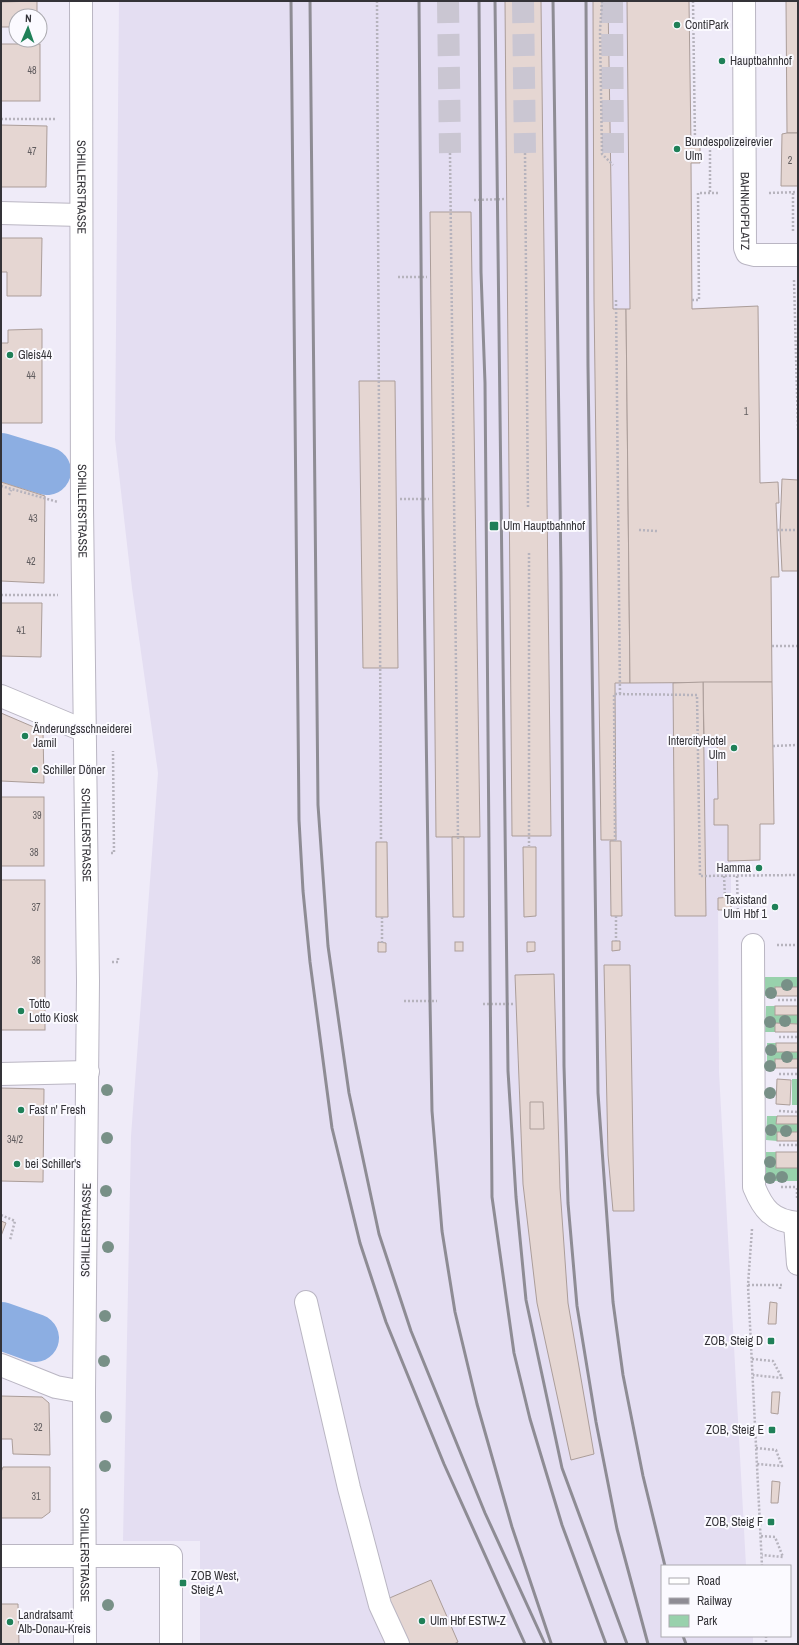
<svg xmlns="http://www.w3.org/2000/svg" width="799" height="1645" viewBox="0 0 799 1645" font-family="'Archivo Narrow',sans-serif">
<rect width="100%" height="100%" fill="#efebf8"/>
<path fill="#e4def2" d="M119 1H689L691 146H700V163H691L692 308 758 306 760 482H778L779 503 776 504 779 577H771L772 682 703 683 704 737H717L718 799 728 825V861H731V897L718 898 719 1072 746 1566H662V1636H753V1644H200V1541H123L131 1136 158 773 132 588 115 439Z"/>
<g fill="#98d1ac">
<path d="M765 977H798V987H775V996H765Z"/>
<path d="M766 1006H775V1015H798V1024L776 1023 775 1032H765Z"/>
<path d="M767 1043H776V1052H798V1059H776L775 1068H767Z"/>
<rect x="792" y="1079" width="6" height="26"/>
<path d="M767 1116H777V1124H798V1132H777V1141L766 1140Z"/>
<path d="M766 1152H776V1168H798V1181H766Z"/>
</g>
<g fill="none" stroke-linecap="round" stroke-linejoin="round">
<g stroke="#8caee2" stroke-width="48">
<path d="M1 457 47 471"/>
<path d="M1 1326 35 1338"/>
</g>
</g>
<g fill="#e5d6d2" stroke="#ab9d99">
<path d="M37 1V16H16V27H1V2Z"/>
<path d="M505 1H541L551 836H512Z"/>
<path d="M593 1H608L613 309H626L630 683H615L616 840H601L594 300Z"/>
<path d="M627 1H689L691 146H700V163H691L692 309 758 306 760 483 778 482 779 503H776L779 577H771L772 682 630 683 626 309H630Z"/>
<path d="M786 1H798V133H787Z"/>
<rect x="1" y="44" width="39" height="57"/>
<path d="M1 125 47 126 46 187H1Z"/>
<path d="M787 133H798V186H781L782 134Z"/>
<path d="M430 212H471L480 837H436Z"/>
<path d="M1 238H42L41 296H7V272H1Z"/>
<path d="M42 329V423H1V343H8V330Z"/>
<path d="M359 381H395L398 668H363Z"/>
<path d="M782 479 798 480V571H782L780 530Z"/>
<path d="M1 482 45 496 44 583 1 581Z"/>
<path d="M1 603H42L41 657 1 656Z"/>
<path d="M703 682H772L774 824H760V860L728 861V825H714V799H718L717 737H704Z"/>
<path d="M703 682 706 916H675L673 683Z"/>
<path d="M1 713 43 731 44 783 1 781Z"/>
<rect x="1" y="797" width="43" height="69"/>
<path d="M452 837H464V917H453Z"/>
<path d="M610 841H621L622 916H611Z"/>
<path d="M376 842H387L388 917H376Z"/>
<path d="M523 847H536V916L524 917Z"/>
<rect x="1" y="880" width="44" height="150"/>
<path d="M731 897V910H718V898Z"/>
<path d="M612 941H620V950L612 951Z"/>
<path d="M378 942 386 943V952H378Z"/>
<rect x="455" y="942" width="8" height="9"/>
<path d="M527 942H535V951L527 952Z"/>
<path d="M604 965H630L634 1211H613L608 1155Z"/>
<path d="M554 974 560 1188 568 1303 594 1454 571 1460 537 1303 523 1184 515 975Z"/>
<rect x="775" y="987" width="23" height="9"/>
<rect x="775" y="1006" width="23" height="9"/>
<path d="M775 1023 798 1024V1032H775Z"/>
<rect x="776" y="1043" width="22" height="9"/>
<rect x="775" y="1059" width="23" height="9"/>
<path d="M777 1079 791 1080 790 1105 776 1104Z"/>
<path d="M1 1088 44 1089 43 1182 1 1181Z"/>
<path d="M530 1102H543L544 1129H530Z"/>
<path d="M777 1116H798V1124H776Z"/>
<rect x="777" y="1132" width="21" height="9"/>
<rect x="776" y="1152" width="22" height="16"/>
<path d="M1 1221 6 1223 1 1236Z"/>
<path d="M770 1302 777 1303 776 1324H768Z"/>
<path d="M772 1392H780L778 1414 771 1413Z"/>
<path d="M1 1396 42 1397 49 1403 50 1455 13 1454 12 1439H1Z"/>
<path d="M3 1467H50V1512L42 1518H1V1472Z"/>
<path d="M772 1481 780 1482 778 1503H771Z"/>
<path d="M431 1580 458 1642 454 1644H404L385 1600Z"/>
<path d="M1 1604H18L19 1644H1Z"/>
</g>
<g fill="none" stroke-linecap="round" stroke-linejoin="round">
<g stroke="#cac6d2" stroke-width="22" stroke-dasharray="22 11" stroke-linecap="butt">
<path d="M448 1 450 153"/>
<path d="M523 1 525 153"/>
<path d="M612 1 613 153"/>
</g>
<g stroke="#bab6c3" stroke-width="24">
<g id="minor">
<path id="s1" d="M81 1 82 508 88 981 84 1392 85 1644"/>
<path id="s2" d="M744 1 745 248 747 253 755 255H798"/>
<path d="M1 213 81 215"/>
<path d="M1 696 85 731"/>
<path d="M753 945 754 1187C763 1209 772 1221 798 1223"/>
<path d="M1 1074 88 1072"/>
<path d="M795 1223 798 1264"/>
<path d="M306 1302 349 1488 380 1605 398 1644"/>
<path d="M1 1365 56 1387 84 1392"/>
<path d="M1 1556H171V1644"/>
</g>
</g>
<g stroke="#b6b3bd" stroke-width="2.5" stroke-dasharray="2 2" stroke-linecap="butt">
<path d="M377 1 381 841"/>
<path d="M602 1 600 31 602 154 613 165"/>
<path d="M693 1 695 141H710V193"/>
<path d="M1 119H56"/>
<path d="M450 153 458 839"/>
<path d="M525 153 528 509"/>
<path d="M769 193 798 192"/>
<path d="M793 193V231"/>
<path d="M474 200 506 199"/>
<path d="M398 277H427"/>
<path d="M794 280 798 430"/>
<path d="M616 300 620 694"/>
<path d="M692 300H699L698 193H720"/>
<path d="M1 486 58 502"/>
<path d="M9 495 11 490"/>
<path d="M400 499H429"/>
<path d="M639 530 657 531"/>
<path d="M777 530H798"/>
<path d="M529 553V846"/>
<path d="M1 595H58"/>
<path d="M772 646H798"/>
<path d="M773 746 798 745"/>
<path d="M615 841 614 694 697 695 700 876 798 875"/>
<path d="M111 853H114L113 751"/>
<path d="M724 876 725 897"/>
<path d="M737 876 738 916"/>
<path d="M777 945H798"/>
<path d="M112 962H118V957"/>
<path d="M778 1000H798"/>
<path d="M404 1001H437"/>
<path d="M483 1004H514"/>
<path d="M779 1037H798"/>
<path d="M779 1074H798"/>
<path d="M779 1111 798 1112"/>
<path d="M779 1145H798"/>
<path d="M781 1187H798"/>
<path d="M797 1198V1187"/>
<path d="M1 1215 15 1221 10 1240"/>
<path d="M752 1229 748 1285 762 1566"/>
<path d="M748 1285H784"/>
<path d="M780 1289V1285"/>
<path d="M752 1359 773 1361 782 1378 753 1375"/>
<path d="M756 1448 776 1450 782 1466 757 1464"/>
<path d="M761 1536 775 1537 783 1557 762 1555"/>
<path d="M766 1636V1644"/>
</g>
<use href="#minor" stroke="#fff" stroke-width="22"/>
<g stroke="#8e8c94" stroke-width="3">
<path d="M291 1 299 820 303 891 310 962 332 1128 360 1243 386 1322 444 1464 525 1644"/>
<path d="M310 1 318 805 328 946 349 1093 379 1234 411 1331 485 1513 545 1644"/>
<path d="M419 1 423 512 430 1001 432 1111 442 1231 455 1312 477 1404 512 1527 551 1643"/>
<path d="M479 1 481 272 485 383 492 1197 514 1353 530 1419 562 1525 606 1644"/>
<path d="M495 1 508 1071 516 1197 526 1300 562 1468 627 1644"/>
<path d="M553 1 561 573 564 1066 568 1203 577 1306 596 1422 617 1529 648 1644"/>
<path d="M586 1 588 366 598 1093 613 1302 623 1375 643 1476 665 1566"/>
<path d="M683 1636 686 1644"/>
</g>
<g stroke="#b6b3bd" stroke-width="2.5" stroke-dasharray="2 2" stroke-linecap="butt">
<path d="M616 916V941"/>
<path d="M382 917V943"/>
</g>
</g>
<g fill="#789087">
<circle cx="787" cy="985" r="6"/>
<circle cx="771" cy="993" r="6"/>
<circle cx="785" cy="1021" r="6"/>
<circle cx="770" cy="1022" r="6"/>
<circle cx="771" cy="1050" r="6"/>
<circle cx="787" cy="1057" r="6"/>
<circle cx="770" cy="1066" r="6"/>
<circle cx="107" cy="1090" r="6"/>
<circle cx="770" cy="1093" r="6"/>
<circle cx="771" cy="1130" r="6"/>
<circle cx="786" cy="1131" r="6"/>
<circle cx="107" cy="1138" r="6"/>
<circle cx="770" cy="1162" r="6"/>
<circle cx="782" cy="1177" r="6"/>
<circle cx="770" cy="1178" r="6"/>
<circle cx="106" cy="1191" r="6"/>
<circle cx="108" cy="1247" r="6"/>
<circle cx="105" cy="1316" r="6"/>
<circle cx="104" cy="1361" r="6"/>
<circle cx="106" cy="1417" r="6"/>
<circle cx="105" cy="1466" r="6"/>
<circle cx="108" cy="1605" r="6"/>
</g>
<g fill="#1f8058" stroke="#fbfaff" stroke-width="1.5">
<circle cx="677" cy="25" r="4"/>
<circle cx="722" cy="61" r="4"/>
<circle cx="677" cy="149" r="4"/>
<circle cx="10" cy="355" r="4"/>
<rect x="489" y="521" width="10" height="10" rx="2"/>
<circle cx="25" cy="736" r="4"/>
<circle cx="734" cy="748" r="4"/>
<circle cx="35" cy="770" r="4"/>
<circle cx="759" cy="868" r="4"/>
<circle cx="775" cy="907" r="4"/>
<circle cx="21" cy="1011" r="4"/>
<circle cx="21" cy="1110" r="4"/>
<circle cx="17" cy="1164" r="4"/>
<rect x="767" y="1337" width="8" height="8" rx="2"/>
<rect x="768" y="1426" width="8" height="8" rx="2"/>
<rect x="767" y="1518" width="8" height="8" rx="2"/>
<rect x="179" y="1579" width="8" height="8" rx="2"/>
<circle cx="422" cy="1621" r="4"/>
<circle cx="10" cy="1622" r="4"/>
</g>
<g text-anchor="middle" dominant-baseline="central" stroke-width="4" stroke-linejoin="round" paint-order="stroke">
<g font-size="10" fill="#605c5e">
<text x="32" y="70">48</text>
<text x="32" y="151">47</text>
<text x="790" y="160">2</text>
<text x="31" y="375">44</text>
<text x="746" y="411">1</text>
<text x="33" y="518">43</text>
<text x="31" y="561">42</text>
<text x="21" y="630">41</text>
<text x="37" y="815">39</text>
<text x="34" y="852">38</text>
<text x="36" y="907">37</text>
<text x="36" y="960">36</text>
<text x="15" y="1139">34/2</text>
<text x="38" y="1427">32</text>
<text x="36" y="1496">31</text>
</g>
<g font-size="12" fill="#343338" stroke="#fbfaff" text-anchor="start">
<text x="685" y="25">ContiPark</text>
<text x="730" y="61">Hauptbahnhof</text>
<text x="685" y="142">Bundespolizeirevier<tspan x="685" dy="14">Ulm</tspan></text>
<text x="18" y="355">Gleis44</text>
<text x="503" y="526">Ulm Hauptbahnhof</text>
<text x="33" y="729">Änderungsschneiderei<tspan x="33" dy="14">Jamil</tspan></text>
<text x="726" y="741" text-anchor="end">IntercityHotel<tspan x="726" dy="14">Ulm</tspan></text>
<text x="43" y="770">Schiller Döner</text>
<text x="751" y="868" text-anchor="end">Hamma</text>
<text x="767" y="900" text-anchor="end">Taxistand<tspan x="767" dy="14">Ulm Hbf 1</tspan></text>
<text x="29" y="1004">Totto<tspan x="29" dy="14">Lotto Kiosk</tspan></text>
<text x="29" y="1110">Fast n' Fresh</text>
<text x="25" y="1164">bei Schiller's</text>
<text x="763" y="1341" text-anchor="end">ZOB, Steig D</text>
<text x="764" y="1430" text-anchor="end">ZOB, Steig E</text>
<text x="763" y="1522" text-anchor="end">ZOB, Steig F</text>
<text x="191" y="1576">ZOB West,<tspan x="191" dy="14">Steig A</tspan></text>
<text x="18" y="1615">Landratsamt<tspan x="18" dy="14">Alb-Donau-Kreis</tspan></text>
<text x="430" y="1621">Ulm Hbf ESTW-Z</text>
</g>
<g font-size="12" fill="#343338" stroke="#fbfaff">
<text stroke="none"><textPath href="#s1" startOffset="186">SCHILLERSTRASSE</textPath></text>
<text stroke="none"><textPath href="#s2" startOffset="210">BAHNHOFPLATZ</textPath></text>
<text stroke="none"><textPath href="#s1" startOffset="510">SCHILLERSTRASSE</textPath></text>
<text stroke="none"><textPath href="#s1" startOffset="834">SCHILLERSTRASSE</textPath></text>
<text transform="translate(86 1230) rotate(-89)">SCHILLERSTRASSE</text>
<text stroke="none"><textPath href="#s1" startOffset="1554">SCHILLERSTRASSE</textPath></text>
</g>
</g>
<rect width="799" height="1645" fill="none" stroke="#343338" stroke-width="4"/>
<rect x="661" y="1565" width="130" height="72" fill="#fbfaff" stroke="#abaaaf"/>
<rect x="669" y="1578" width="20" height="6" fill="#ffffff" stroke="#abaaaf"/>
<text x="697" y="1585" font-size="12" fill="#343338">Road</text>
<rect x="669" y="1598" width="20" height="6" fill="#8e8c94" stroke="#abaaaf"/>
<text x="697" y="1605" font-size="12" fill="#343338">Railway</text>
<rect x="669" y="1615" width="20" height="12" fill="#98d1ac" stroke="#abaaaf"/>
<text x="697" y="1625" font-size="12" fill="#343338">Park</text>
<g transform="translate(28 28) rotate(2)"><circle r="19" fill="#fbfaff" stroke="#abaaaf"/>
<path d="M0-3L7 15L0 10L-7 15Z" fill="#1f8058"/>
<text y="-6" font-size="11" font-weight="bold" text-anchor="middle" fill="#343338">N</text>
</g>
</svg>
